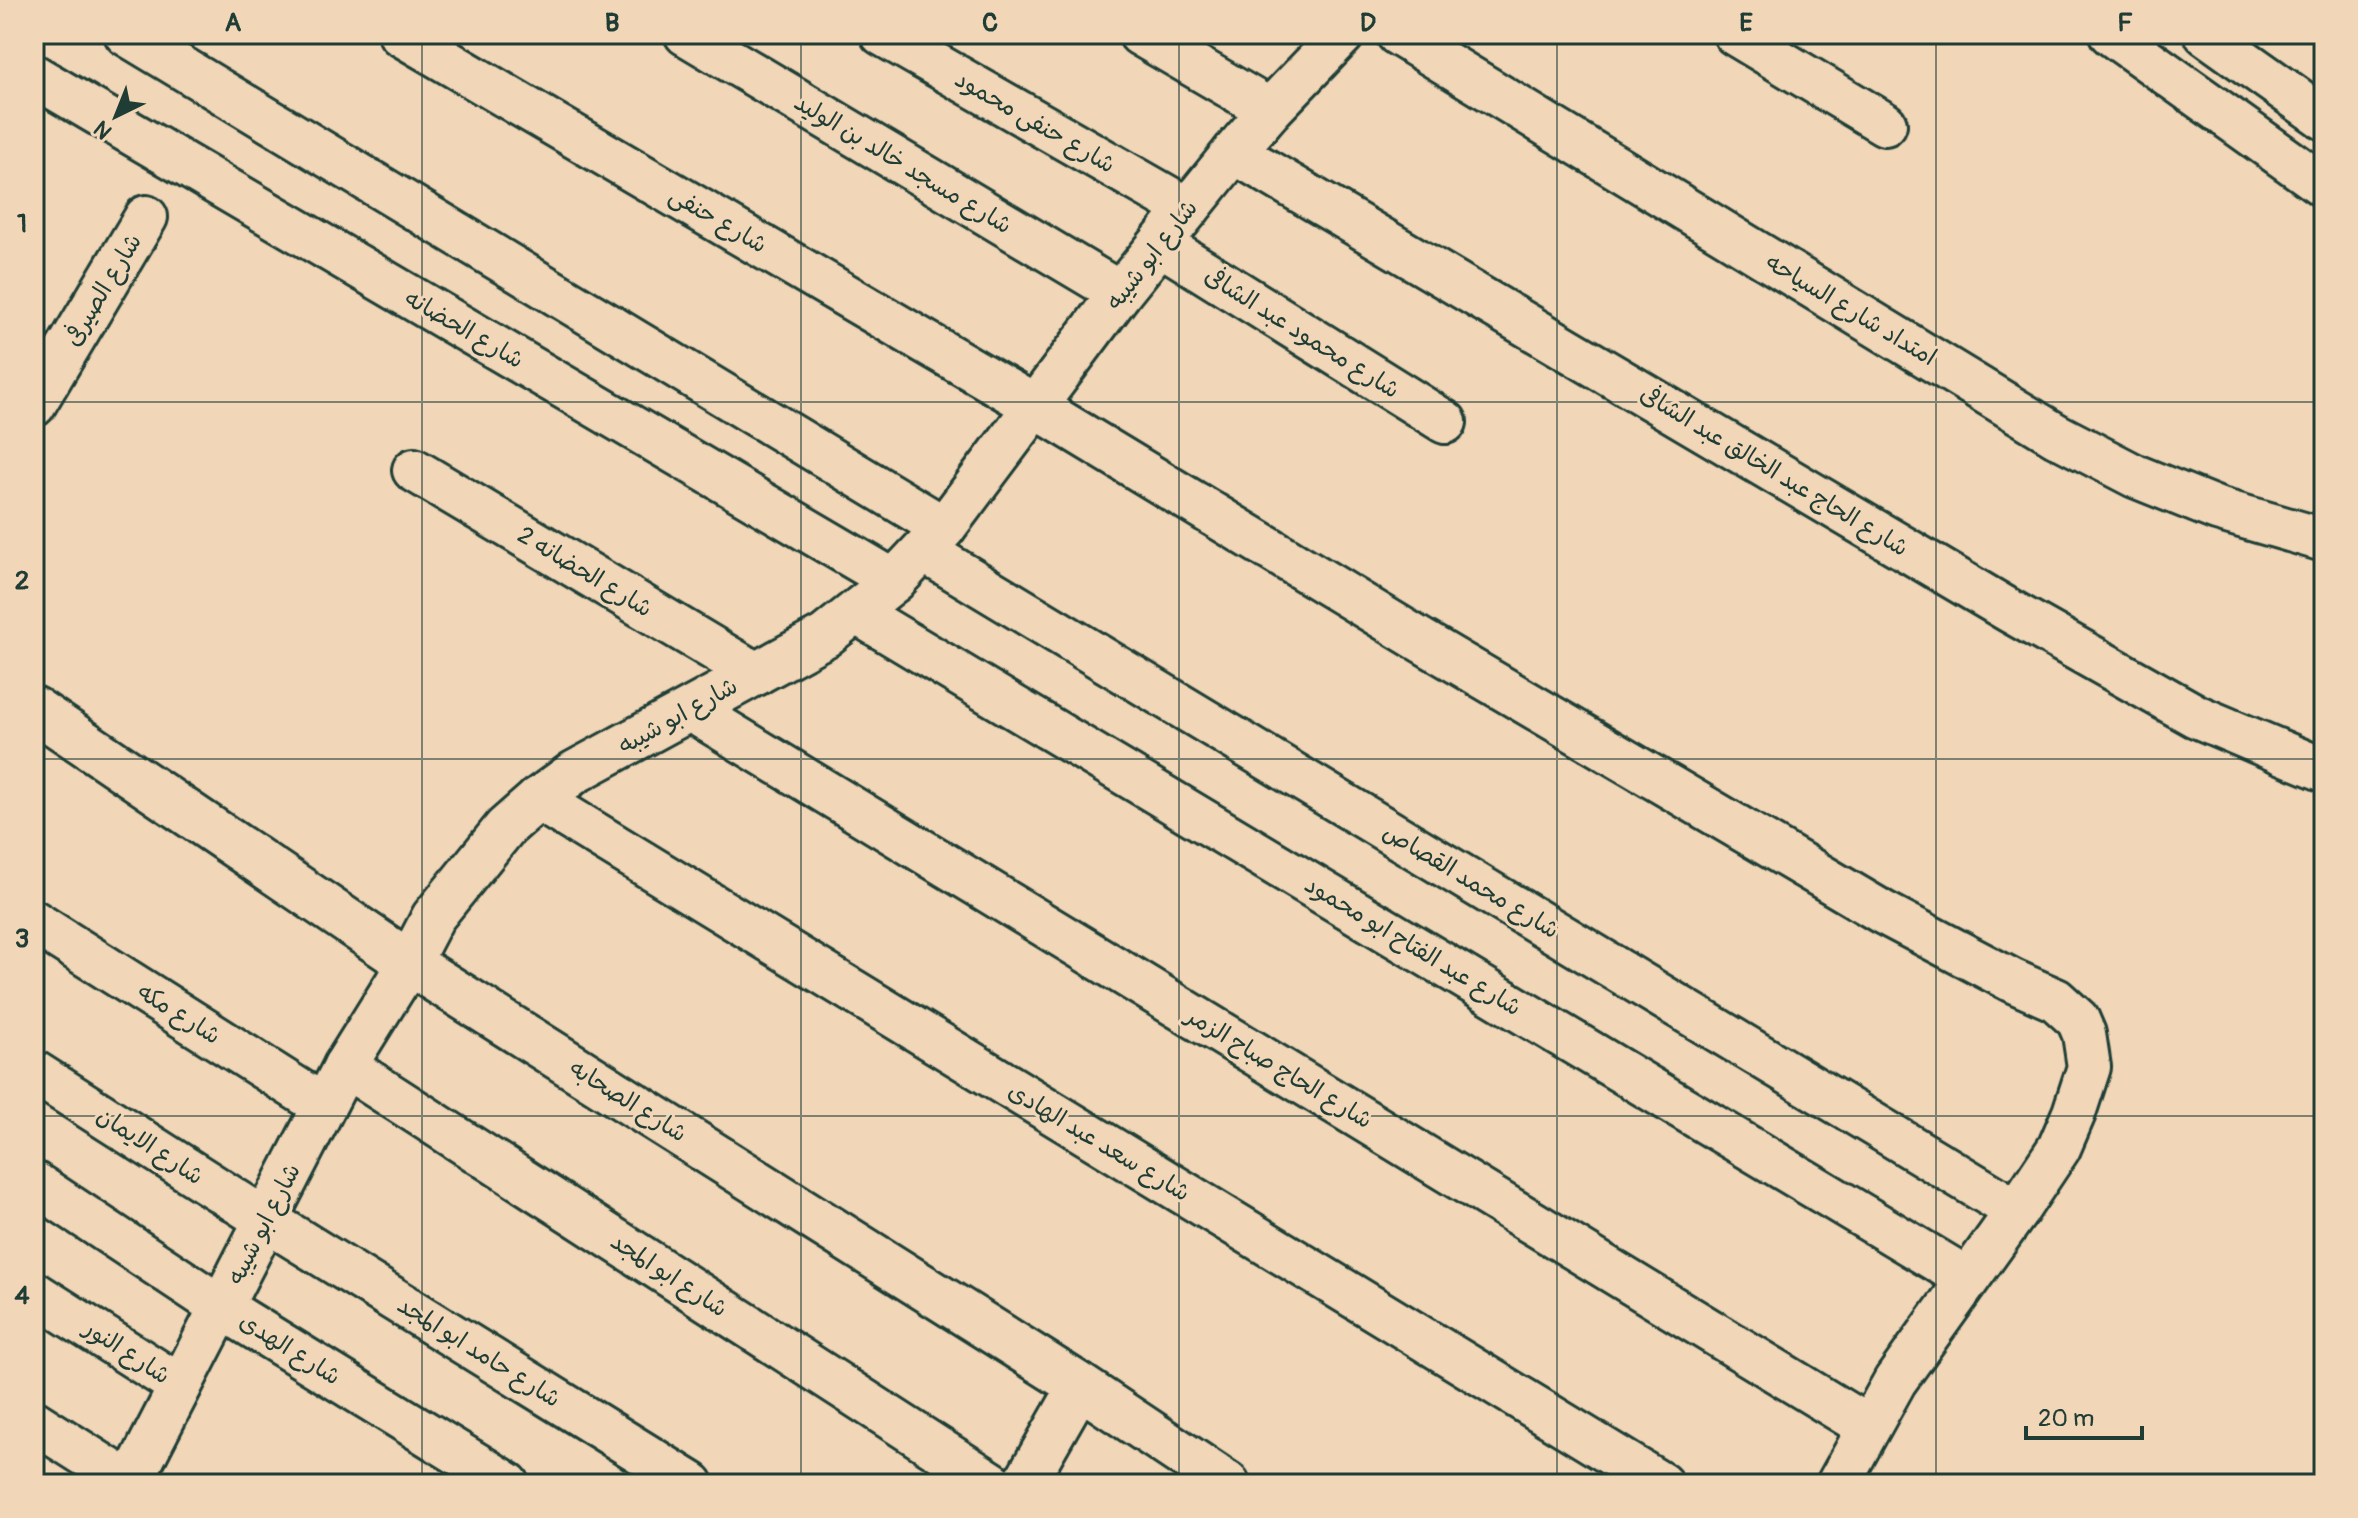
<svg xmlns="http://www.w3.org/2000/svg" width="2358" height="1518" viewBox="0 0 2358 1518" font-family="Pangolin,'Playpen Sans Arabic',sans-serif">
<rect width="100%" height="100%" fill="#f1d6b8"/>
<filter id="ink" filterUnits="userSpaceOnUse"><feTurbulence type="fractalNoise" baseFrequency=".0125" numOctaves="2"/><feDisplacementMap in="SourceGraphic" scale="16" xChannelSelector="R" yChannelSelector="G"/><feConvolveMatrix kernelMatrix="1 2 1 2 8 2 1 2 1" color-interpolation-filters="sRGB"/></filter>
<g filter="url(#ink)">
<g fill="none" stroke-linecap="round" stroke-linejoin="round">
<g stroke="#1f3d34" stroke-width="48">
<g id="street">
<path d="M126 34 944 528"/>
<path d="M400 34 1036 407 1422 641 1882 912 2013 981 2056 1000 2078 1020 2084 1034 2089 1067 2074 1113 2059 1148 2017 1211 1895 1381 1838 1484"/>
<path d="M686 34 1120 293"/>
<path d="M882 34 1188 209"/>
<path d="M1140 34 1270 110"/>
<path d="M1398 34 2056 435 2135 476 2217 509 2324 540"/>
<path d="M1735 34 1885 124"/>
<path d="M2111 34 2324 186"/>
<path d="M2206 34 2324 118"/>
<path d="M34 76 894 581"/>
<path d="M1234 152 2010 611 2196 716 2324 770"/>
<path d="M1160 244 1445 422"/>
<path d="M34 405 146 217"/>
<path d="M414 470 756 674"/>
<path d="M924 551 2017 1211"/>
<path d="M857 613 1968 1279"/>
<path d="M691 710 1868 1427"/>
<path d="M538 799 1661 1484"/>
<path d="M34 922 324 1106"/>
<path d="M345 1066 993 1484"/>
<path d="M34 1072 266 1220 692 1484"/>
<path d="M34 1183 221 1307 508 1484"/>
<path d="M34 1293 180 1386"/>
<path d="M34 1422 130 1483"/>
<path d="M130 1484 345 1066 409 963 433 917 505 828 538 799 575 772 825 636 894 581 944 528 1120 293 1234 152 1270 110 1343 34"/>
<path d="M1024 1484 1080 1386"/>
</g>
</g>
<g stroke="#1f3d34" stroke-width="50">
<path id="secondary" d="M34 709 409 963 1080 1386 1227 1484"/>
</g>
<use href="#street" stroke="#f1d6b8" stroke-width="42"/>
<use href="#secondary" stroke="#f1d6b8" stroke-width="44"/>
</g>
</g>
<path fill="none" stroke="#1f3d34" stroke-width="2" stroke-opacity="0.55" d="M422 34V1484M801 34V1484M1179 34V1484M1557 34V1484M1936 34V1484M34 402H2324M34 759H2324M34 1116H2324"/>
<g text-anchor="middle" dominant-baseline="central" stroke-width="6" stroke-linejoin="round" paint-order="stroke">
<g font-size="24" fill="#1f3d34" stroke="#f1d6b8">
<text transform="translate(1035 122) rotate(30)">شارع حنفى محمود</text>
<text transform="translate(903 164) rotate(31)">شارع مسجد خالد بن الوليد</text>
<text transform="translate(718 220) rotate(30)">شارع حنفى</text>
<text transform="translate(1152 255) rotate(-52)">شارع ابو شيبه</text>
<text transform="translate(103 290) rotate(-59)">شارع الصيرفى</text>
<text transform="translate(1851 310) rotate(31)">امتداد شارع السياحه</text>
<text transform="translate(464 329) rotate(30)">شارع الحضانه</text>
<text transform="translate(1302 333) rotate(32)">شارع محمود عبد الشافى</text>
<text transform="translate(1774 471) rotate(31)">شارع الحاج عبد الخالق عبد الشافى</text>
<text transform="translate(585 572) rotate(31)">شارع الحضانه 2</text>
<text transform="translate(678 716) rotate(-29)">شارع ابو شيبه</text>
<text transform="translate(1471 881) rotate(31)">شارع محمد القصاص</text>
<text transform="translate(1413 946) rotate(31)">شارع عبد الفتاح ابو محمود</text>
<text transform="translate(179 1014) rotate(32)">شارع مكه</text>
<text transform="translate(1279 1068) rotate(31)">شارع الحاج صباح الزمر</text>
<text transform="translate(628 1101) rotate(32)">شارع الصحابه</text>
<text transform="translate(1099 1142) rotate(31)">شارع سعد عبد الهادى</text>
<text transform="translate(150 1146) rotate(33)">شارع الايمان</text>
<text transform="translate(264 1224) rotate(-63)">شارع ابو شيبه</text>
<text transform="translate(669 1275) rotate(33)">شارع ابو المجد</text>
<text transform="translate(290 1349) rotate(32)">شارع الهدى</text>
<text transform="translate(127 1352) rotate(33)">شارع النور</text>
<text transform="translate(479 1352) rotate(32)">شارع حامد ابو المجد</text>
</g>
</g>
<rect width="2358" height="1518" fill="none" stroke="#f1d6b8" stroke-width="88"/>
<g transform="translate(116 116) rotate(223)" stroke="#f1d6b8" stroke-width="6" paint-order="stroke">
<path d="M0-6L14 30L0 20L-14 30Z" fill="#1f3d34"/>
<text y="-12" font-size="22" font-weight="bold" text-anchor="middle" fill="#1f3d34">N</text>
</g>
<path d="M2026 1426v12h116v-12" fill="none" stroke="#1f3d34" stroke-width="4"/>
<text x="2038" y="1426" font-size="24" fill="#1f3d34" stroke="#f1d6b8" stroke-width="6" paint-order="stroke">20 m</text>
<rect x="44" y="44" width="2270" height="1430" fill="none" stroke="#1f3d34" stroke-width="3"/>
<g font-size="26" text-anchor="middle" font-weight="bold" fill="#1f3d34">
<text x="233" y="31">A</text>
<text x="612" y="31">B</text>
<text x="990" y="31">C</text>
<text x="1368" y="31">D</text>
<text x="1746" y="31">E</text>
<text x="2125" y="31">F</text>
<text x="22" y="232">1</text>
<text x="22" y="589">2</text>
<text x="22" y="947">3</text>
<text x="22" y="1304">4</text>
</g>
</svg>
